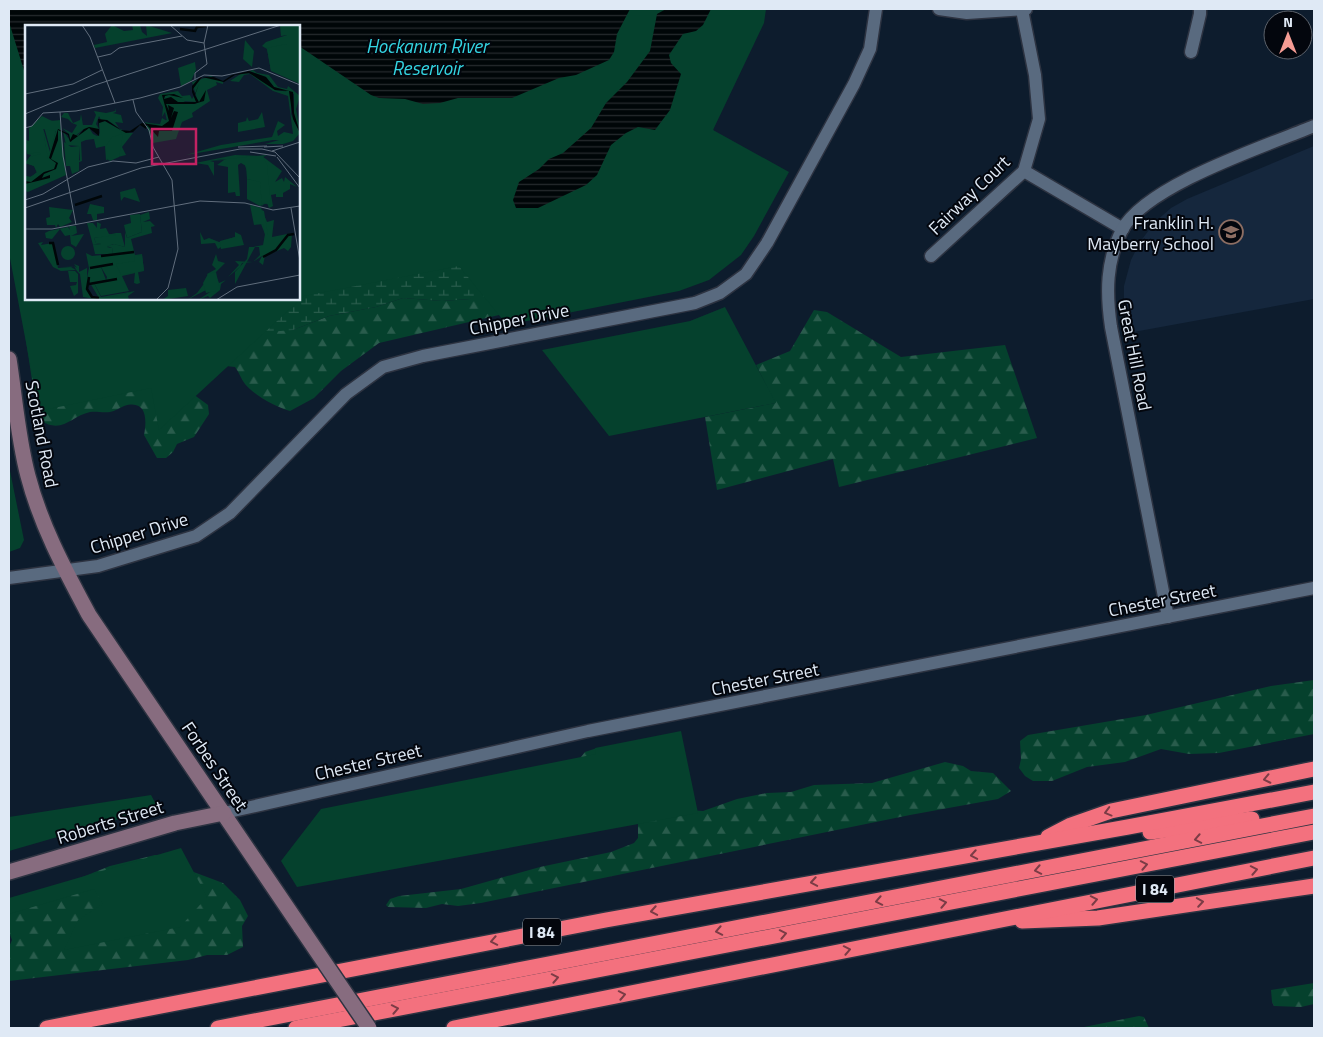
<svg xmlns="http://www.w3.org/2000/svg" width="1323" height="1037" viewBox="0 0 1323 1037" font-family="'Titillium Web',sans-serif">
<defs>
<pattern id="forest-firs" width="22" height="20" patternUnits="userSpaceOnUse" patternTransform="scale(1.25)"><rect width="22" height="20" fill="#05412d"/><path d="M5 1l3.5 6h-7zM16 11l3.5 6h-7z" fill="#295c4c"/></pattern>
<pattern id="wetland-marsh" width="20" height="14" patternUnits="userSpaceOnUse" patternTransform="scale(1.25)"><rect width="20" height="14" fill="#05412d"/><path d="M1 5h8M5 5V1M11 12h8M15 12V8" fill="none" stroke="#295c4c"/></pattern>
<pattern id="water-rules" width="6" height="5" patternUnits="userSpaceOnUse" patternTransform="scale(1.25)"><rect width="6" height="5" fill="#000608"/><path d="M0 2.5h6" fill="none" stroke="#252a2d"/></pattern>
</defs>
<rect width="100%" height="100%" fill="#0d1c2d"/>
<path fill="#15273d" d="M1314 146V299L1128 333 1124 309V286L1131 260 1140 242 1155 222 1171 208 1187 199Z"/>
<g fill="url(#forest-firs)">
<path d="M9 22 26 299 293 330 329 316 376 307 403 298 442 301 470 299 483 279 712 124 714 133 536 309 499 315 379 343 341 371 314 398 290 411C276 407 254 395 245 384 241 379 239 372 235 367L226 366 193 394 208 405 209 414 194 437 177 444 173 452 166 458H157L144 435C147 420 147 399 124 406 119 408 115 411 110 412 103 413 96 411 90 412 71 416 62 435 40 420L34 393 9 229Z"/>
<path d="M814 310 827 312 901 357 1005 345 1037 438 839 487 833 459 717 490 705 417 775 403 756 365 790 351Z"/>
<path d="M1314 680V734L1219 753 1189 754 1161 749 1125 762 1087 767 1052 781H1033L1025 776 1019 768 1021 759 1020 741 1028 735 1146 715 1271 686Z"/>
<path d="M597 748 688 810 703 811 737 799 767 793 791 792 814 785 872 783 945 762 963 766 971 771 993 773 1011 791 998 799 910 815 481 903 458 906 442 904 426 908 388 907 386 905 390 899 399 896 461 889 540 867 611 852 634 843 638 838V822L577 762 585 752Z"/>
<path d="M155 855H160L175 865 223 883 240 900 248 916 242 926 243 947 227 955H207L188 960 9 981V947L12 940 9 932V899L70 882 110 866Z"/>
<path d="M1314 983V1004L1301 1007 1274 1006 1272 1002 1271 990Z"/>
<path d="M1139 1016 1144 1017 1149 1028H1079Z"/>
</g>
<path fill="url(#wetland-marsh)" d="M299 179 483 279 479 296 470 299 442 301 403 298 376 307 329 316 293 330 255 333 299 299Z"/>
<g fill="#05412d" fill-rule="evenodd">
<path d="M9 9H766L764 23 713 130 789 172 754 236 741 255 709 280 679 291 507 325 459 266 304 296 159 430 151 388 39 411 9 253ZM26 26H299V299H26Z"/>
<path d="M725 307 776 403 609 436 542 350 690 321Z"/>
<path d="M9 466 24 540 20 548 9 552Z"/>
<path d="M681 731 698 813 297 887 281 861 321 809 596 754 595 748Z"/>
<path d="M151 795 158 808 9 851V817Z"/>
<path d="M181 848 207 897 180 927 64 950 78 920 103 904 94 889 9 914V898Z"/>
</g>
<g fill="url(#water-rules)">
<path d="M9 9H630L617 34 614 52 609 60 576 75 559 78 512 98H458L440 103 423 104 405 99 379 98 371 95 299 46V26H26V77L9 22Z"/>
<path d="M666 9H711L703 25 696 31 683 34 669 55 671 63 681 74 670 110 655 130 638 127 626 133 611 145 597 175 586 185 538 208H516L513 200 519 182 539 169 549 159 563 153 591 128 606 103 627 82 650 51 657 14Z"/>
</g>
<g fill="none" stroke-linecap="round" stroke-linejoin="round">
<g stroke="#2d3341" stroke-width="15">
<g id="street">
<path d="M939 9 967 13 1026 9"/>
<path d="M1191 52 1200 14V9"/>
<path d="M1024 171 1123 229"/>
<path d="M931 256 1024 171 1039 119 1035 75 1022 10"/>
<path d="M9 578 98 566 196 536 230 513 346 394 383 367 423 356 695 303 720 293 746 274 767 243 854 84 870 49 876 9"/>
<path d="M1168 617 1111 327C1106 293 1106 261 1122 230 1146 185 1266 146 1314 126"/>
<path d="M224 813 588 731 1314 588"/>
</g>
</g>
<g stroke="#2d3341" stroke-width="18">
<g id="secondary">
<path d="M9 359C15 397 18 439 28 476 41 526 65 570 89 615L301 928"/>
<path d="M9 872 175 823 224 813"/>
</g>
</g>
<g stroke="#2d3341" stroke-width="18">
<g id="highway">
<path d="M1150 832 1252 819"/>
<path d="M1048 837 1071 825 1111 811 1314 769"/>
<path d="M1022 921 1098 918 1314 886"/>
<path d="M47 1028 606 920 1128 827 1314 792"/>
<path d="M218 1028 1314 816"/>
<path d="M296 1028 1314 832"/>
<path d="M454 1028 1314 858"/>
</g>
</g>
<use href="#street" stroke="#596a7f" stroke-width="12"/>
<use href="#secondary" stroke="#876c7f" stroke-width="15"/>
<use href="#highway" stroke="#f3717e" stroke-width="15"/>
<g stroke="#2d3341" stroke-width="18" stroke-linecap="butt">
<path id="secondary-bridge" d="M301 928 369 1028"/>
</g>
<use href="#secondary-bridge" stroke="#876c7f" stroke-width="15"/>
</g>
<defs><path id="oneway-chevron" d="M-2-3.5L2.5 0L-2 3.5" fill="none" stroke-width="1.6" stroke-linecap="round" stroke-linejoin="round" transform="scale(1.25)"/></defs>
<g stroke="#7b3c46">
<use href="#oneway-chevron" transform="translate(1267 779) rotate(168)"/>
<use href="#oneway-chevron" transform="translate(1108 812) rotate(165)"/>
<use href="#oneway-chevron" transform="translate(1198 839) rotate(169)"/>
<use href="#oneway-chevron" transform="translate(974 855) rotate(170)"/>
<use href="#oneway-chevron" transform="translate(1144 865) rotate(-11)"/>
<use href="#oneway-chevron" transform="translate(1038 870) rotate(169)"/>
<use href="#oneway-chevron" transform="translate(1254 870) rotate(-11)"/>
<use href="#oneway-chevron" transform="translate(814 882) rotate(170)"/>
<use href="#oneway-chevron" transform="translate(1094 900) rotate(-11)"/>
<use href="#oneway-chevron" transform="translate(879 901) rotate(169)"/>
<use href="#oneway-chevron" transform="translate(1200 902) rotate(-9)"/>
<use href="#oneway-chevron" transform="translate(943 903) rotate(-11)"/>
<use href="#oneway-chevron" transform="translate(654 911) rotate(170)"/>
<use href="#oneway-chevron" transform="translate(719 931) rotate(169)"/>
<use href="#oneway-chevron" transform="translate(783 934) rotate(-11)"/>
<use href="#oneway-chevron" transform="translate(494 941) rotate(169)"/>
<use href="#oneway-chevron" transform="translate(847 950) rotate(-11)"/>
<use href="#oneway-chevron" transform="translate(555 978) rotate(-11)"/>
<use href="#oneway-chevron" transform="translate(622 995) rotate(-11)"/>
<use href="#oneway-chevron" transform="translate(395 1009) rotate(-11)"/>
</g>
<defs>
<g id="school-ring" transform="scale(1.25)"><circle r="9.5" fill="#03060d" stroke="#8d6e63" stroke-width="1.5"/><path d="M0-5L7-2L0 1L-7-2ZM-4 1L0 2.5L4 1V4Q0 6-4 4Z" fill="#8d6e63"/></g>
</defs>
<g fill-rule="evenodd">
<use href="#school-ring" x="1231" y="232"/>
</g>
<g text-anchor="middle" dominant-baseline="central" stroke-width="4" stroke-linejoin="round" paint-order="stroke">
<g fill="#03060d" stroke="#9da5af" stroke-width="1">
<rect x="1136" y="875.5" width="38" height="27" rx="4"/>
<rect x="523" y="918.5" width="38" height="27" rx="4"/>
</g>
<g font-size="16" font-weight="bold" fill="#dfe9f5">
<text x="1155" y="889">I 84</text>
<text x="542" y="932">I 84</text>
</g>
<g font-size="18" fill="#dfe9f5" stroke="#03060d">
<text transform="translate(969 195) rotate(-44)">Fairway Court</text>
<text transform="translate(519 319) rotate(-11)">Chipper Drive</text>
<text transform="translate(1135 355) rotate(79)">Great Hill Road</text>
<text transform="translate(42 434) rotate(79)">Scotland Road</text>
<text transform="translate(139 533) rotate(-17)">Chipper Drive</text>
<text transform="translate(1162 600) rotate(-11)">Chester Street</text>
<text transform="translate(765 679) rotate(-11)">Chester Street</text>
<text transform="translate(368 762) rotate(-13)">Chester Street</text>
<text transform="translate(215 766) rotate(56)">Forbes Street</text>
<text transform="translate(110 822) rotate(-17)">Roberts Street</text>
</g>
<g font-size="18" fill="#dfe9f5" stroke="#03060d" text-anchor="end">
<text x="1214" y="222">Franklin H.<tspan x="1214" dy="21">Mayberry School</tspan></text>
</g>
<g font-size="19" font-style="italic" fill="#34d5e2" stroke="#03060d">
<text x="427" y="45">Hockanum River<tspan x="427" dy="22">Reservoir</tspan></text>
</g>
</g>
<g transform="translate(25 25)">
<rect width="275" height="275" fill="#0d1c2d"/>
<path d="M13 95 33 96 26 127 19 102ZM115 189 117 207 102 213 99 200 106 198 105 190ZM44 201H51L52 208 46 211 59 209 51 222 46 219 45 210 40 211 35 204 27 214 21 213 20 208 24 206 43 202 45 205ZM91 208H96L100 222 88 219 82 222 87 223 88 229H70L68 220 76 219 71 218 69 213ZM18 217 16 220 28 218 31 232 29 219 33 243 46 242 51 245 36 246 28 242 13 218ZM49 239 54 241V247L62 243V253L64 243 76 242 81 255 69 258 76 272 110 266 76 275 58 272 55 249 52 246 49 241 39 242 46 241H49L52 243ZM64 253 65 258 74 273 67 272 62 264ZM43 246H50L53 249V268L49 271 45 261 51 260 52 257H45ZM161 263 163 271 137 275 143 271V265Z" fill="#05412d" fill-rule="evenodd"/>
<path d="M87 0 99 6 108 5 107 0H115L117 7 122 11 121 0 147 8 70 23 69 20 82 17 80 9ZM262 10V19L246 46 242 24 237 21 241 17ZM220 15 229 26 227 42 218 34ZM228 45 232 48 244 50 253 62 262 64 263 61 275 71 271 84 275 105 269 92V69L249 62 241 52 224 46ZM217 48 228 49 237 54 250 65 266 67V89L275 108 268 116 258 119H240L254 115H248L161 130 196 120 247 112 253 96 260 100 252 106 253 111 259 107 268 109 263 71 248 66 225 49 219 50 214 57 205 56ZM153 66 157 71 165 70 167 74 169 71 172 77 157 76 152 70H137L144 96 137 101 121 98 135 99 137 93 142 96 140 87 137 92 138 82 133 73 135 69ZM90 83 91 87 88 88 96 90 98 98 90 97 94 103 82 95H76L74 91 71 99 74 104H59L45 115 44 109 37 103 47 108 52 100 47 98 43 94 36 92 39 88H43L48 98 55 95 56 89 58 100H67L71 90 69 86 81 88 90 86ZM15 96 29 103H18L25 127 31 106 32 115 24 133 31 140 29 144 3 157 0 151 5 152 12 148 9 141 0 138 6 130 2 129 0 118 4 119 5 126 12 127 14 117 17 116 15 125H21L19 112H15L18 111 17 103 10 104 9 107 8 104ZM80 96 101 108H108L97 122 101 130 81 135 80 121 71 123 69 114 61 115 56 117 57 136 52 138 55 135 54 121 41 120 38 106 46 117 49 112 64 103 68 109 72 111 75 110 69 107V104H71L72 107 75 109 74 98ZM210 130 237 131 257 146 250 157 257 153 259 157 260 152 272 162 265 159V164L258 168V172H251V177V169L246 170 248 181 244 183 242 178 235 181 219 138 199 134 185 136 189 137V151L183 140 170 138ZM110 163 115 177 99 172 96 176 95 167ZM65 179 79 182V188L72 189V195H68L66 189H62ZM226 180 236 183 242 197 249 195 247 212 267 208 266 222 263 226 259 223 240 231 238 240 234 237 237 231 228 237 217 238 215 242 203 252 214 240 210 236 228 237 235 230 234 222H228L238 220 240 209 236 199H230ZM124 187 125 194 118 197 125 196 130 201 126 202 127 208 106 214 110 230 117 229 119 246 97 251 104 266 76 271 69 258 81 256 82 252 76 242 64 243 61 228 67 231 88 229 87 223 82 221 89 219 100 222V207L102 213 117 207 115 190ZM72 197 76 199 75 204 81 203 84 209 91 210 69 213 71 218 76 219 68 220 62 198H68L72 203ZM175 207 179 215 184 213 194 217 210 212V208L212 212 193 224 190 218 176 219ZM191 229 193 236 200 238 190 248 194 258 201 255 196 259 195 265 185 273 183 271 173 275 185 267 181 265 162 275 172 268 184 252 182 249 191 244 187 240ZM110 266 103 271 104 275 76 274Z" fill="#05412d"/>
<path d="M170 37 171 45 166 56 156 61 153 43ZM39 117 46 122 54 121V146L47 149 45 141H41ZM222 154 235 156V181L222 174Z" fill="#05412d"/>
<path d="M275 0V59L246 46 242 24H244L241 23 262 19V10L256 11 255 1ZM186 51 198 57V59L191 57 192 60 182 65 185 76 167 88 168 92 157 97 151 114 128 118 120 97 134 100 143 94 135 70H152L160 77 170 79 173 77 167 57ZM237 87 240 102 213 107V98L221 96 222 92 224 96 233 94ZM17 91 27 96 35 95 41 150 3 167 0 166V151L6 152 12 147 9 141 0 138 5 136 4 132 16 129 14 127 3 129 1 115 4 116V103ZM18 104 31 106 23 134ZM93 103 104 108 98 109 94 132 85 136 81 133V121L87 112 97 109ZM242 130 238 132 242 140 246 180 238 178 237 182 235 157 222 154 221 141 216 138 213 140 215 171H211L210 167 203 168V142L192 140 199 135 183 136ZM225 180 239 186 243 210H240L238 199 229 200ZM24 182 48 185 44 193 47 197 35 202 33 199 31 203 30 200H22L21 193 25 192ZM210 207 216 210 219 220 196 224 195 216 210 212ZM36 228a7 7 0 1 1 14 0a7 7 0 1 1-14 0ZM224 222H230L210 259V247L222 234ZM117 230 119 245 113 247 115 258 112 259 109 258 110 247 96 250 91 239 110 236 109 231ZM191 247 195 265 181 268 178 258 183 249Z" fill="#05412d" fill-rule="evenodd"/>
<path d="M224 46 241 52 249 62 268 67 269 88 275 108 268 94 264 66 250 65 224 48 210 50 199 57 177 52 168 64 170 69 174 59 170 70 174 77 181 65 179 76 169 79H141L144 86 143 80 149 83 146 93 149 86 153 87 147 106H134L133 112 122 100 121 104 115 100 108 107 101 108 80 96 74 98V111L64 103 45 117 43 110 33 105V115L26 134 33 138 31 144 19 149 17 153 25 150V153L0 159V156L6 157 19 147 29 144 31 138 24 133 33 104 44 109 45 115 48 109 53 111 59 104 64 102 74 104 73 94 82 95 96 105 105 106 117 98 137 101 144 96 137 70 149 69 158 73 144 70 140 71 139 74 146 72 153 77H171L167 67V61L175 52H189L198 56 207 50Z" fill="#000608"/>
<path fill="none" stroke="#000608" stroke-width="2.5" d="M155 4 170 6 172 2 181 1M50 180 77 171M24 218H28L33 240M76 231 109 227M238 232 251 225 263 210 269 209M65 243 88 239M64 252 62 264 67 272 74 273M64 259 92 254"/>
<path fill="none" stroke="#616e7d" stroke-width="1" d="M57 0 65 12 90 78M145 0 162 15 179 18M73 32 86 29 94 23 157 11M170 54V48L182 39 179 18 183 0M0 69 48 59 77 45M108 75 111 87 124 105 128 122 147 155 153 224 143 263 131 275M35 87 38 131 51 200M0 89 70 60 256 0M0 103 7 101 18 88 51 86 115 73 155 62 179 50 197 51 234 43 275 60M213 122 242 121M239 122 258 121M247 126 275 117M225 127 251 131M252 132 275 163M18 169 63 142 88 136 111 138 134 132M0 175 18 169M0 183 116 143 215 124H237L250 127 275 153M266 183 275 236M0 204H27L175 176 220 178 248 185 275 181M191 275 212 262 275 250"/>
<path fill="#c32263" fill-opacity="0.15" stroke="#c32263" stroke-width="2.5" d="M127 104H171V139H127Z"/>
<rect width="275" height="275" fill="none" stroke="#dfe9f5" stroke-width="2.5"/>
</g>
<rect width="1323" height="1037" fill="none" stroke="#dfe9f5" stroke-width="20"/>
<g transform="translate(1288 35)"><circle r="24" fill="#03060d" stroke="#5b616a"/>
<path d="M0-4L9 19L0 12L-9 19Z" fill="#f59c94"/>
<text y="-8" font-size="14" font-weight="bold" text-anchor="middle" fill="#dfe9f5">N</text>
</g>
</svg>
